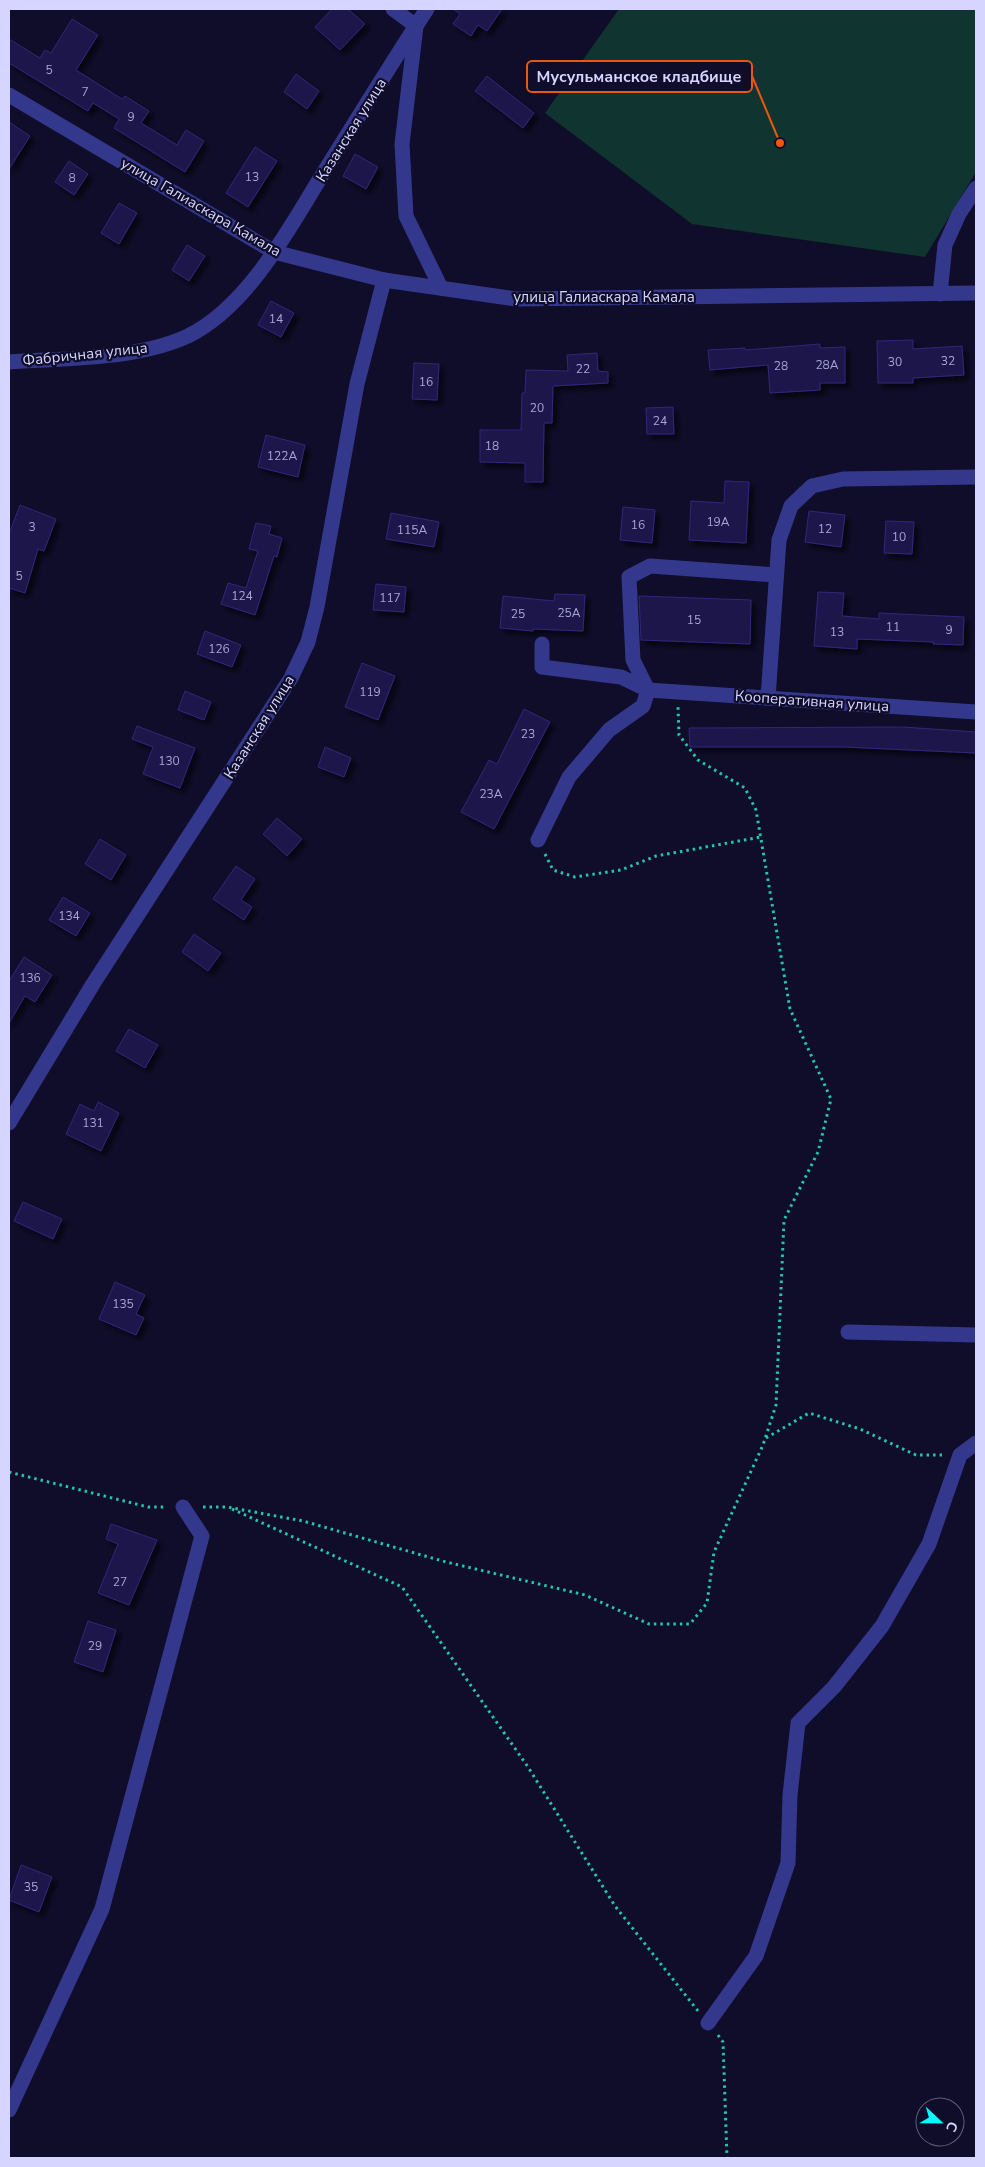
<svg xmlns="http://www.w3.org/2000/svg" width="985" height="2167" viewBox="0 0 985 2167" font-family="'Nunito Sans',sans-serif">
<defs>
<filter id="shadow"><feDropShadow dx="4.5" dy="4.5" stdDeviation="2.5" flood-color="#0009"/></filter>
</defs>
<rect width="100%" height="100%" fill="#0f0d29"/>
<path fill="#10342f" d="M619 9H976V172L925 257 692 224 545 113Z"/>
<g fill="#1d174c" stroke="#30277a" filter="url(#shadow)">
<path d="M332 9H348L365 24 340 50 315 27Z"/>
<path d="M453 9H502L487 31 478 25 471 36 453 24 460 14Z"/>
<path d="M72 19 98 35 76 70 122 99 125 96 149 111 141 123 177 145 186 130 204 141 185 172 114 128 119 119 93 103 88 111 9 63V39L40 58 45 50 51 53Z"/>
<path d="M296 74 319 91 307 109 284 92Z"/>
<path d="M487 76 534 113 523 128 475 91Z"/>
<path d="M9 122 30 136 9 169Z"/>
<path d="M255 147 277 161 248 207 226 193Z"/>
<path d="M355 154 378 167 366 189 343 176Z"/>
<path d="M69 161 88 174 74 195 55 182Z"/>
<path d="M119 203 137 213 119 244 101 233Z"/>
<path d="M187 245 205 256 189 281 172 270Z"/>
<path d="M271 301 294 313 281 337 258 325Z"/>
<path d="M913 340V349L962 346 964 375 913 378V383H878L877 341Z"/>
<path d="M820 344V348L845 347V383H820V390L770 393 768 365 710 370 708 350 745 348 746 350Z"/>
<path d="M597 353 598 371 608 372V383L553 386 552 423H544L543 482H525V463L480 462V430H521L522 393H525L526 370 568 371 567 355Z"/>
<path d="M414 363 439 364 437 400 412 399Z"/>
<path d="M673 407 674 434H647L646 408Z"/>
<path d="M266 435 305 445 298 477 258 467Z"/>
<path d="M725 481 749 482 746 543 689 540 691 501 724 503Z"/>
<path d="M20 505 56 519 44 551 38 549 25 593 9 588V534Z"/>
<path d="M623 507 655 510 652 543 620 540Z"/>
<path d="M809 511 845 515 841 547 805 542Z"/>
<path d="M391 513 439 522 434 547 386 539Z"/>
<path d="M886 521 914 522 912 554 884 553Z"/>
<path d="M256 523 271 526 269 534 282 538 277 557 274 556 255 615 221 604 228 583 246 588 258 551 249 549Z"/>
<path d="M376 584 406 587 404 612 373 610Z"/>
<path d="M818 592 844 593 842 616 879 619V613L964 617 963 645 933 644 934 642 857 639V649L814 646Z"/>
<path d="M555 594 585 595 583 631 533 629V631L500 628 503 596 554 601Z"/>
<path d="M639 596 751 600 750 644 641 640Z"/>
<path d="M205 631 241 645 232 667 197 654Z"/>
<path d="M362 663 395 676 378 720 345 707Z"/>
<path d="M185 691 211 702 204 720 178 710Z"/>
<path d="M524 709 550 722 494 829 461 812 489 760 497 764Z"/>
<path d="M137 726 195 748 180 788 143 774 153 747 132 739Z"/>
<path d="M903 727 976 732V753L844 747H690L689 728Z"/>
<path d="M325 747 351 758 344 777 318 767Z"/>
<path d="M277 818 302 839 287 856 263 834Z"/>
<path d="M100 839 126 855 111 880 85 864Z"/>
<path d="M236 866 255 879 241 900 252 907 244 920 213 899Z"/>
<path d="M63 897 90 913 76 936 49 920Z"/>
<path d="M194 934 221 953 208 971 182 952Z"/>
<path d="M24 957 52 975 35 1002 25 996 9 1023V981Z"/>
<path d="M129 1029 158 1045 145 1068 116 1051Z"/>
<path d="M98 1102 119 1113 101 1151 66 1134 80 1104 94 1111Z"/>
<path d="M23 1202 62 1219 53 1239 14 1221Z"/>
<path d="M115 1282 145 1295 136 1314 144 1318 136 1335 99 1319Z"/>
<path d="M111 1524 157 1540 129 1605 98 1593 118 1544 106 1539Z"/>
<path d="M88 1621 116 1630 103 1672 74 1662Z"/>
<path d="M21 1865 52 1877 39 1912 9 1900Z"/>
</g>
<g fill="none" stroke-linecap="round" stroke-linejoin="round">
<g stroke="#23c5ad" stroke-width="3" stroke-dasharray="2.5 4" stroke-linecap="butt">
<path d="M545 854 553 870 575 877 621 870 656 856 761 837"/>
<path d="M766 1438 809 1413 860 1429 916 1455H942"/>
<path d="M9 1472 148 1507H167"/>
<path d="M203 1507H227L303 1521 446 1562 585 1595 649 1624H690L707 1603 714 1552 763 1445 776 1405 784 1220 818 1152 831 1099 790 1009 756 810 745 788 698 760 679 735 678 707"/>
<path d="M232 1509 402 1587 528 1767 615 1906 698 2011"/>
<path d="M718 2035 723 2042 727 2158"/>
</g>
<g stroke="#34388d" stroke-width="15">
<path d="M393 9 416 26 402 144 406 216 441 288"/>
<path d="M9 95 274 252 384 280 516 299 976 293"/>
<path d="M940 294 945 245 959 214 976 188"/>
<path d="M9 362C65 358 136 360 188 336 249 306 289 228 324 172 358 118 392 62 427 9"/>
<path d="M542 644V667L621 677 648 690 633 660 629 577 650 566 776 575"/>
<path d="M768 698 779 540 791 506 812 486 843 479 976 477"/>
<path d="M538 840 569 777 609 730 643 706 648 690 976 712"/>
<path d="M9 1123 93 984 291 678 308 642 317 607 357 384 384 280"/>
<path d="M848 1332 976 1335"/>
<path d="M708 2023 756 1956 788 1863 790 1795 798 1723 834 1687 882 1626 929 1544 960 1455 976 1443"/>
<path d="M9 2110 102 1909 202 1536 183 1507"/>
</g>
</g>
<g text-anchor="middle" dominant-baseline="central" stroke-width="4.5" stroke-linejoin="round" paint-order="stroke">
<g font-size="12" fill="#a8a6d2">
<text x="49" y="70">5</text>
<text x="85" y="92">7</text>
<text x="131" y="117">9</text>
<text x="252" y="177">13</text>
<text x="72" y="178">8</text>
<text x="276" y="319">14</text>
<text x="948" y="361">32</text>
<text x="895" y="362">30</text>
<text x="827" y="365">28А</text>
<text x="781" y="366">28</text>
<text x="583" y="369">22</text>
<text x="426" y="382">16</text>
<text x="537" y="408">20</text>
<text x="660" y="421">24</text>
<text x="492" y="446">18</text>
<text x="282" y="456">122А</text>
<text x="718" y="522">19А</text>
<text x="638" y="525">16</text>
<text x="32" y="527">3</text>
<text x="825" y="529">12</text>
<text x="412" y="530">115А</text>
<text x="899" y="537">10</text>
<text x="19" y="576">5</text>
<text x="242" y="596">124</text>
<text x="390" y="598">117</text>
<text x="569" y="613">25А</text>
<text x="518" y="614">25</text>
<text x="694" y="620">15</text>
<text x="893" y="627">11</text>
<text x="949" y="630">9</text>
<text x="837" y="632">13</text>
<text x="219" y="649">126</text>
<text x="370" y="692">119</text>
<text x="528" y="734">23</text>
<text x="169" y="761">130</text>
<text x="491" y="794">23А</text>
<text x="69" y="916">134</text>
<text x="30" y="978">136</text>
<text x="93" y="1123">131</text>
<text x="123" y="1304">135</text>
<text x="120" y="1582">27</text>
<text x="95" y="1646">29</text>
<text x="31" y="1887">35</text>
</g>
<g font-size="15" fill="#d6d5ff" stroke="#0f0d29">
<text transform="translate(351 130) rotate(-58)">Казанская улица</text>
<text transform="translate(201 207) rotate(30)">улица Галиаскара Камала</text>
<text x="604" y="297">улица Галиаскара Камала</text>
<text transform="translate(85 354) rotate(-6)">Фабричная улица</text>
<text transform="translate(812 701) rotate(4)">Кооперативная улица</text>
<text transform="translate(259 727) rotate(-58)">Казанская улица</text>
</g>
</g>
<path fill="none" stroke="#e8590c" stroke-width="2" d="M780 143L752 76"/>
<circle fill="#e8590c" stroke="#0f0d29" stroke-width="2" cx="780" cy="143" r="5"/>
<rect fill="#0f0d29" stroke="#e8590c" stroke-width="2" x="527" y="61" width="225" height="31" rx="5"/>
<g font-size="16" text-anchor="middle" font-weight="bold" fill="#d6d5ff">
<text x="639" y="82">Мусульманское кладбище</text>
</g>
<rect width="985" height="2167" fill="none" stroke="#d6d5ff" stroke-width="20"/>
<g transform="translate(940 2122) rotate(112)"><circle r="24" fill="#0f0d29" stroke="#5f5d7f"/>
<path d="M0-4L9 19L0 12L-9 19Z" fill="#01fdff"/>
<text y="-8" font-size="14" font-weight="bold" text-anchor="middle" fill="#d6d5ff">С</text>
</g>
</svg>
